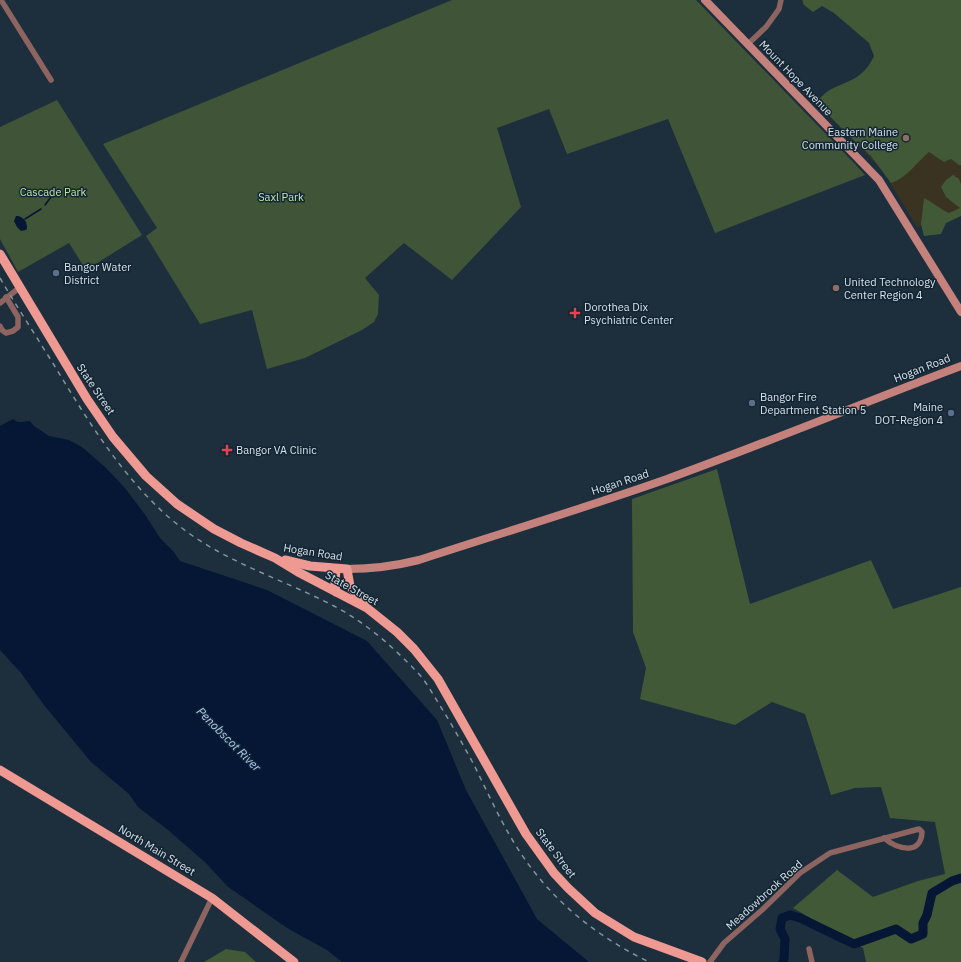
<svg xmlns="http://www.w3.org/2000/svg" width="961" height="962" viewBox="0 0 961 962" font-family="'IBM Plex Sans',sans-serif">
<rect width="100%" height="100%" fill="#1d2f3c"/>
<path fill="#3b3322" d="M961 49V212L917 227 883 171 820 105Z"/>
<g fill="#405438">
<path d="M452 0H696L855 164 865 175 715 233 668 119 567 154 549 109 497 128 521 207 452 280 404 243 365 278 379 295 378 314 374 322 362 330 305 358 267 369 252 310 200 324 146 236 157 228 103 144Z"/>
<path d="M57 100 142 235 86 270 69 243 18 272 0 239V127Z"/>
</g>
<g fill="#415937">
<path d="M802 0H961V165H959L951 159 944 162 929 152C916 163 908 177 891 183L871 156 848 135 816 102C820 98 824 94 828 91 848 80 863 80 874 56L869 43 834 13 822 6 813 12 804 5Z"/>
<path d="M953 175 959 179 961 184V216L946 223 941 234 924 236 921 224 924 198C934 203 940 209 949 213L960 208 946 197 941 187 946 180Z"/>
<path d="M717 469 750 604 871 560 893 609 961 587V962H866L863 948 793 908 837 870 873 897 918 881 945 874 935 822 890 818 881 787 855 788 831 795 805 714 772 702 735 725 640 699 646 668 633 632 632 499Z"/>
<path d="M226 949 245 952 256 962H204Z"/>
</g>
<g fill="#051734">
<path d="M16 216H18C25 218 27 222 27 229L26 230 21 231 17 227 14 221Z"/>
<path d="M13 419C18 424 23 421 30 421L34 426 49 436 69 440 82 447 105 467 125 488 146 516 160 538 173 551 180 561 267 590 367 641 437 720 466 790 537 919 589 962H342L327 950 287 928 227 886 206 863 168 830 138 807 129 794 91 762 44 705 21 673 0 650V426Z"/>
</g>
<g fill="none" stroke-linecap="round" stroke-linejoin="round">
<g stroke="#051734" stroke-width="1.5">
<path d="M45 205 54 193"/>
<path d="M25 219 41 209"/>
</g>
<path stroke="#051734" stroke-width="9" d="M783 962 784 959 785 939 780 929 782 918 790 915 800 918 854 944 896 929 911 939 923 934V923L927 915 932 893 952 881 961 878"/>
<g stroke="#8e6460" stroke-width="5.5">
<path d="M1 0 51 80"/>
<path d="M748 44 766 27 779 9 781 0"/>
<path d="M0 303 19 288"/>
<path d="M0 326 2 330 6 333 13 331 18 327V317L6 297"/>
<path d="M809 949 812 962"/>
<path d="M181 962 212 898"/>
<path d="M710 962 724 943 762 910 800 873 830 853 919 829 922 832C921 856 897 849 884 838"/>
</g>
<g stroke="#c5827d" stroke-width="8">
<path d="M705 0 879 180 961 312"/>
<path d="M347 569C371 569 395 566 419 560 502 533 585 508 667 479 766 443 863 403 961 366"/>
</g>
<g stroke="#ef9993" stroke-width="9">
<path d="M0 254 87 399 113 437 146 476 177 504 214 529 241 543 275 558 298 572 367 608 397 632 414 649 438 679 526 834 554 873 568 888 595 913 634 937 702 962"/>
<path d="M285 560 310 566 347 569 350 586 365 605"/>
<path d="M336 569 335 583 336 592"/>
<path d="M0 770 212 898 294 962"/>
</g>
<path stroke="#85939e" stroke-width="1.5" stroke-dasharray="5 5" stroke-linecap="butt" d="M0 278C17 307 36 336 54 365 91 426 131 492 190 534 234 565 286 581 334 606 366 623 392 646 417 672 426 681 432 693 439 704 451 723 462 743 473 763 486 789 498 816 513 841 546 896 592 934 649 962"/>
</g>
<g fill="#8d6e63" stroke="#132532" stroke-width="1.5">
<circle cx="906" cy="138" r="4"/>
<circle cx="836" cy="288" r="4"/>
</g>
<g fill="#5c6f8a" stroke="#132532" stroke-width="1.5">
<circle cx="56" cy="273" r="4"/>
<circle cx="752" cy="403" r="4"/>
<circle cx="951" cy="413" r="4"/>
</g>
<g fill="#e0444e" stroke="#132532" stroke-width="1.5">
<path d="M573 307h4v4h4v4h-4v4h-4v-4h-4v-4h4z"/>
<path d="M225 444h4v4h4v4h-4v4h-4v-4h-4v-4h4z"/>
</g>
<g text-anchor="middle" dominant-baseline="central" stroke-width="3" stroke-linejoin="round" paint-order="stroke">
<g font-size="11" fill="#d7e2eb" stroke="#132532">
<text transform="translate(796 78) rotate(46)">Mount Hope Avenue</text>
<text transform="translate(922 368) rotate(-21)">Hogan Road</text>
<text transform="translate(96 389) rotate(56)">State Street</text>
<text transform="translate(620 482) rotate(-18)">Hogan Road</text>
<text transform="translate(313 552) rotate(9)">Hogan Road</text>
<text transform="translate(352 588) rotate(29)">State Street</text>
<text transform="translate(157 850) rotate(31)">North Main Street</text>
<text transform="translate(556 853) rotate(53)">State Street</text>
<text transform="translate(764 895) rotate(-42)">Meadowbrook Road</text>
</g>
<g font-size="11" fill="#d7e2eb" stroke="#132532" text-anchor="start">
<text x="898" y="132" text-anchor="end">Eastern Maine<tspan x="898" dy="13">Community College</tspan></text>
<text x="64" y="267">Bangor Water<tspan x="64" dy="13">District</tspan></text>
<text x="844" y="282">United Technology<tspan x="844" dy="13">Center Region 4</tspan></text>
<text x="584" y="307">Dorothea Dix<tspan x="584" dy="13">Psychiatric Center</tspan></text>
<text x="760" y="397">Bangor Fire<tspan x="760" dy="13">Department Station 5</tspan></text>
<text x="943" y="407" text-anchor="end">Maine<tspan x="943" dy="13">DOT-Region 4</tspan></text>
<text x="236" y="450">Bangor VA Clinic</text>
</g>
<g font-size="11" fill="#bee9ad" stroke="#132532">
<text x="53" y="192">Cascade Park</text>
<text x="281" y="197">Saxl Park</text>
</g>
<g font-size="12" font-style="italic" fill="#a9c7f6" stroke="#132532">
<text transform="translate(229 739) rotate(45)">Penobscot River</text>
</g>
</g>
</svg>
